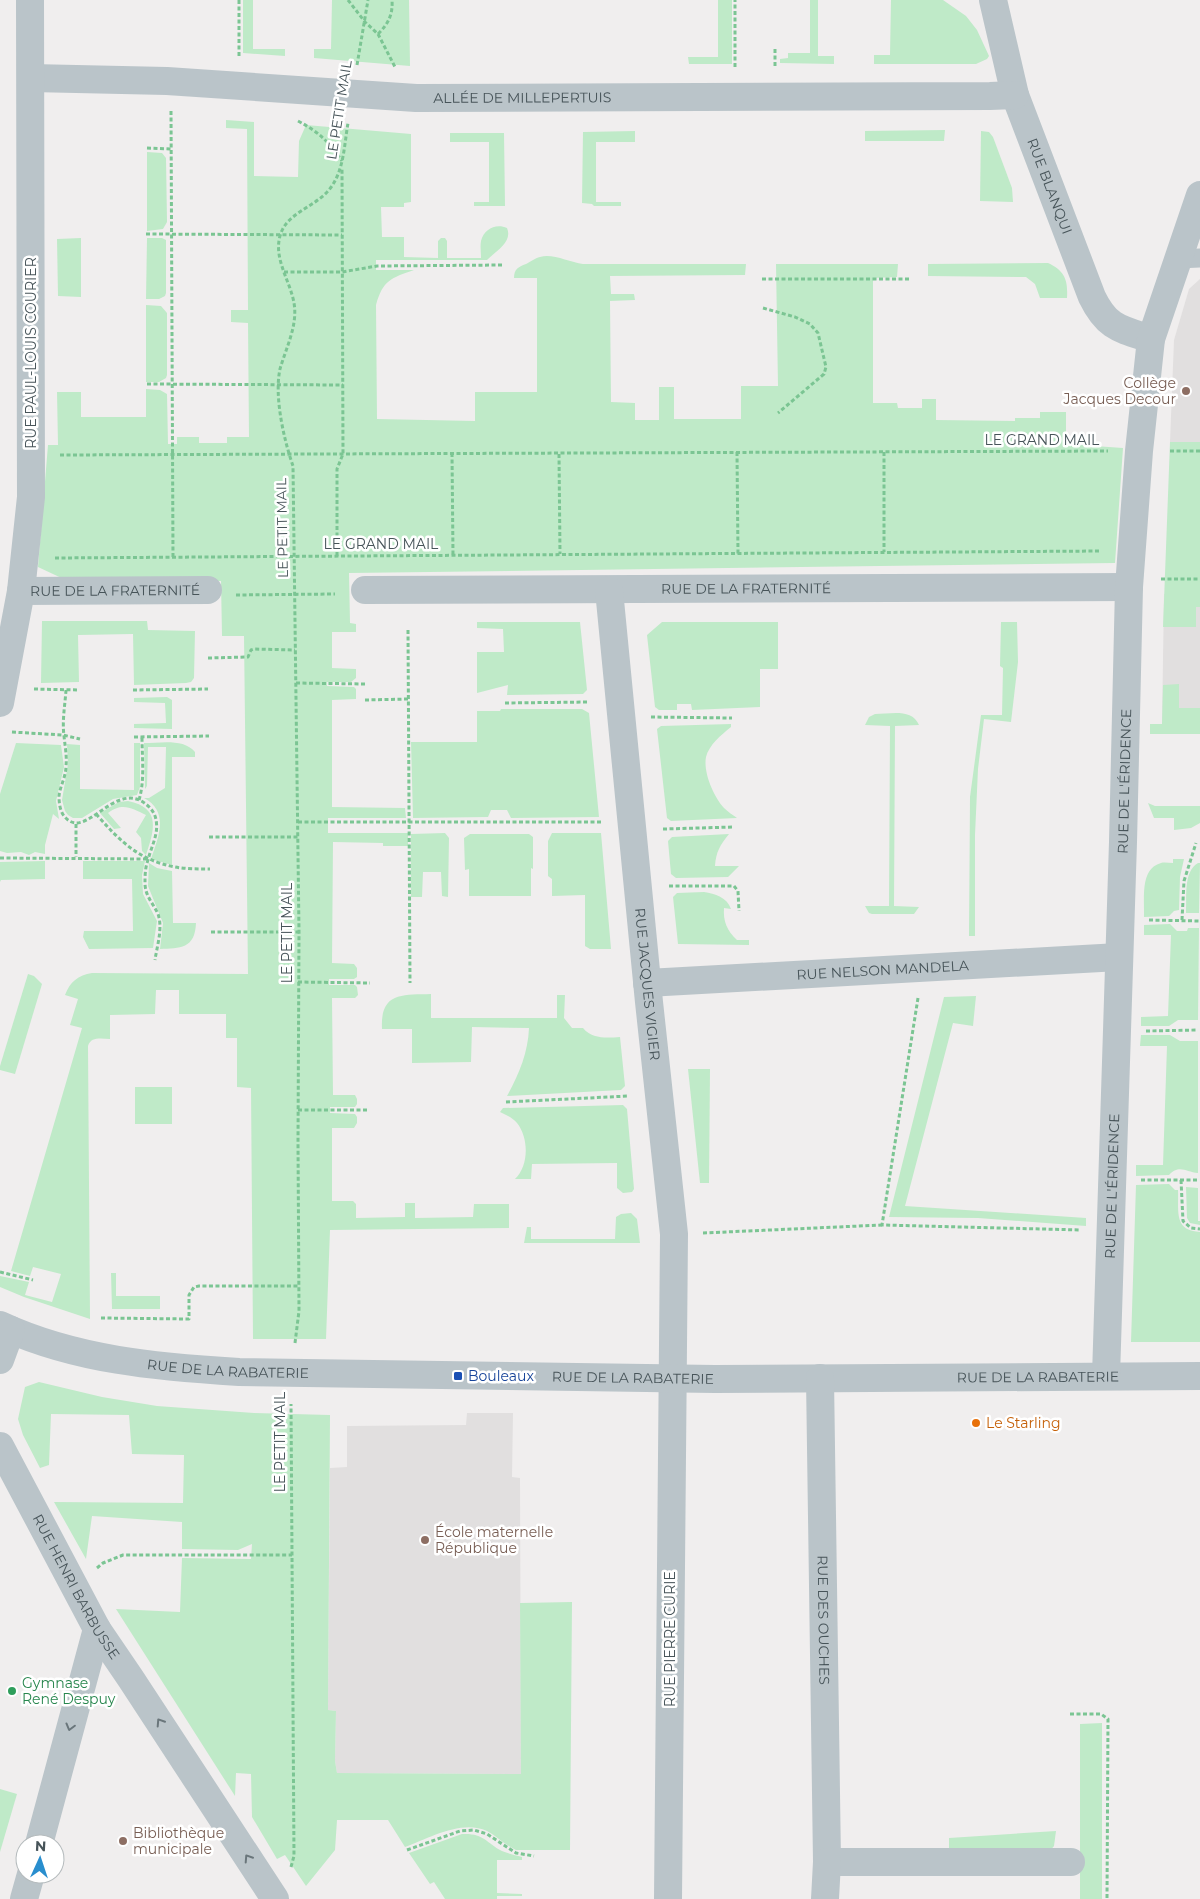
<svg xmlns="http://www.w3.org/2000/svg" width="1200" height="1899" viewBox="0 0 1200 1899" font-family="Montserrat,sans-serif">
<rect width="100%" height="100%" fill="#f0eeee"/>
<g fill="#e1dfdf">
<path d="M1200 279V442H1170L1174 340 1189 289Z"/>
<path d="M1164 594H1200V724H1162Z"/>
<path d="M467 1413H513L512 1477 520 1478 521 1774 337 1773 335 1761 336 1711 328 1710 330 1468 347 1467V1426L466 1425Z"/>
</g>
<g fill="#bfeac8">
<path d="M243 0H253V49H285V56L243 53Z"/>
<path d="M332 0H409L410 66 314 58V49H331Z"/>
<path d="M718 0H732V64H689L688 57H718Z"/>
<path d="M810 0H818V56H834V64L780 63V59L788 58V53H810Z"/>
<path d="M891 0H943L966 16 977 30 989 56 987 59 976 64H874V55H890Z"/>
<path d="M226 120 254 122V176L298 177 299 141 306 125 411 134V202L404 203V207H381L382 237H404V257L438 258V241L441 238H445L447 241V258H481C481 253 480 246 481 241 484 229 496 223 507 228 513 242 496 251 487 260H376V270H414C391 278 383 280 376 305L377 419 475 421V392H537V278H514C514 269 518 267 526 264 530 262 535 258 540 257 552 253 569 262 583 264H746L745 275 610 276 611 294H634L635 300 610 301 611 402 635 403V420H659V387H674V419H741V386H778L776 264H898L897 277 873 278V403H897L898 408H922V399H936V420L1015 421V418H1040V412H1066V444L1123 448 1115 563 349 573 350 623 356 624V632H332V668L356 669V678L351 682H327V686L354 687 356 689V699L332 700V807L405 808 406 818H328V833H408V846H383V843L333 842 332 963 354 964 357 968V977L354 979H329V985H355L357 987 358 995 355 998H332L333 1095H355L357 1099V1104L355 1107H330V1113L355 1114 357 1117V1123L354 1128H332V1201H353L356 1204V1218L405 1217V1203H415V1218L473 1217 474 1204H509V1228L330 1230 326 1339H253L251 1088 237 1087V1038H226V1014H179V990H156L155 1014 110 1015V1039C102 1039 91 1036 88 1046L90 1319 24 1297 0 1287V1276L29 1282 25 1295 52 1302 61 1274 33 1267 30 1276 11 1271 82 1028 70 1025 78 999 65 995C70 982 78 975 92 973L248 974 244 636H222L221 581 70 582 38 567 48 445H58L57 392H81V417H146V389L160 390 167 394 168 444H177V437H199V443H227V437H249L248 323 231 322V310H248L247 129 226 128Z"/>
<path d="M945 130 944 141H865V131Z"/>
<path d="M635 131V142H596V202H621V206H594L592 204 582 203 583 132Z"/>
<path d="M981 131 989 132 993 137 1012 188 1013 202 980 201Z"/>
<path d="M450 133H504L505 206H474V202H489V142H450Z"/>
<path d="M147 152 162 153 166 158 167 222 163 229 147 231Z"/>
<path d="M81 238V297L58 296 57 239Z"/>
<path d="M147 238H162L166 240V293L165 296 159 299H146Z"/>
<path d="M1048 263C1065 271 1068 280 1067 298H1040L1035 284 1026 277 928 276V264Z"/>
<path d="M146 305 161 306 167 313V375L166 378 159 382H146Z"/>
<path d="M1170 442H1200V607H1196V627H1163Z"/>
<path d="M42 621H147L148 630 195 631 194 678 191 682 186 683 134 685 133 634 78 635 79 682 41 683Z"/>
<path d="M477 622H580L587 690 583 694 507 695 508 685 477 693V652H504L503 629 477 628Z"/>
<path d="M662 622H778V669H760V707L692 710 691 704H677V710H659L655 707 647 635Z"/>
<path d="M1001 622H1017L1018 662 1011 722 984 719 978 769 975 835V936H969L970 797 981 715H1002L1003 668 1000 666Z"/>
<path d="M1179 684V708H1200V734H1150V724H1162L1163 685Z"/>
<path d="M167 697 172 700V729L134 728V724L166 723 165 703 134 702V698Z"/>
<path d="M501 709H582L589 713 599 817 511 818 507 810H491L488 817 413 818 411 742H477V711H500Z"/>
<path d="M875 714C890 714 912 708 919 725L895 726 894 906 919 907 914 914H872L869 913 865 906H889L890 726 865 725 869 717Z"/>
<path d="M731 724V727C721 735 709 745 706 757 703 773 714 797 724 808 728 812 733 815 737 818L671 821 667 818 657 729 661 726Z"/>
<path d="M16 743 61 745 64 767 56 801 59 819 53 814 45 845V854L35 852 29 855 21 852 7 853 0 851V794Z"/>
<path d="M134 743H140V787L137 795 113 799 82 818H73L68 815 65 811 62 800 68 764 67 744 80 745V789L134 790Z"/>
<path d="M144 743C160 743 184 738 195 752V757H172V865L151 859C158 838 170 812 144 798H149L165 788 166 747H148L147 786 145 789Z"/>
<path d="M128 801C162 808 154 831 146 855L142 851 141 838 136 832 146 815C132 808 122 802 108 813L121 828 114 829 100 813 119 802Z"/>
<path d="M1148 803 1155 806H1200V823L1191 828 1174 830V818H1154Z"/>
<path d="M445 833 449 838 448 897 442 896 441 872H423L422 897H411V834Z"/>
<path d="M552 833H601L611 949H590L585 946V895L552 896V879L548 876V841Z"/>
<path d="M470 834H529L533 837V869L531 868V896H469V869L465 870 464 838Z"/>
<path d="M729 834C720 845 716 852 715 866H739L728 877 676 878 671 874 668 841 672 837Z"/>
<path d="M1173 859H1184L1180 877 1179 910 1174 911 1169 916 1144 917C1145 900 1139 869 1161 863 1164 862 1169 863 1173 863Z"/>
<path d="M45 861V879L1 880 0 882V862Z"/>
<path d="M83 861H145L142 875 143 894 157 921 153 948 89 949 83 937 84 931H133L132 879H83Z"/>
<path d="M149 863 157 868 172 871 173 923H196C195 949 180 948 160 949L163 923 148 886Z"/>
<path d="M1198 863H1200L1199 913H1186C1187 897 1183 872 1198 863Z"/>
<path d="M704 892C715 894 727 897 731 909L724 908C723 921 727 931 737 940H749V945L678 944 673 897 677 893Z"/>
<path d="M1170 924 1177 931H1187L1188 928H1199L1198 1020H1178L1169 1026H1141V1017L1168 1016 1171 935H1144V925Z"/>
<path d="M28 974 34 976 42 984 15 1074 0 1070V1066Z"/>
<path d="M431 994V1018H557V995H565L564 1018 572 1028H583C592 1039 606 1038 620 1037L625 1086 621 1090 507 1096C519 1074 528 1053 529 1028L472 1027 471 1062 412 1063V1029H382C380 992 402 995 431 994Z"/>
<path d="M976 996 973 1026 953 1023 905 1206 1086 1218V1226L978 1218 889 1217 944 997Z"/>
<path d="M1141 1035H1170L1180 1041H1198V1173C1186 1172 1179 1164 1169 1175L1136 1176V1165H1163L1167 1046H1140Z"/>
<path d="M688 1069H710L709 1183H700Z"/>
<rect x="135" y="1087" width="37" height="37"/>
<path d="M623 1105 627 1109 634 1189 632 1192 623 1193 617 1188V1163L532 1164 531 1179H515C529 1166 529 1138 517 1123 512 1117 506 1115 500 1112L503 1108Z"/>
<path d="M1169 1184 1175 1190H1178C1179 1210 1173 1231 1200 1232V1342H1131L1136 1185Z"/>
<path d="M1186 1187 1198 1188V1221H1200V1225L1190 1223 1187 1218Z"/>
<path d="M631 1213 637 1219 640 1243H524L527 1227H531V1239H615L616 1217 621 1214Z"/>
<path d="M111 1273H116V1296H160V1309H112Z"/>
<path d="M39 1382 102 1397 157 1406 254 1413 330 1415 328 1710 336 1711 335 1761 337 1773 521 1774 520 1603 572 1602 570 1850H516C505 1845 498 1837 487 1831 462 1819 429 1838 405 1847L388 1820H337L335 1850 306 1886 285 1855 277 1859 252 1817 251 1774 236 1773 235 1796 116 1609 180 1612 182 1558 251 1559 252 1544 238 1550 182 1549V1522L92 1516 86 1559 54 1502 183 1503 184 1455 132 1454 129 1415 51 1414 49 1465 40 1468 23 1435 18 1419 25 1387Z"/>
<path d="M1102 1723V1899H1080V1724Z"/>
<path d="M0 1789 17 1794 0 1852Z"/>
<path d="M1056 1831 1054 1846 1049 1852 949 1856V1838Z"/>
<path d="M462 1834C484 1833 485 1842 502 1851 509 1854 515 1855 522 1857V1860H497V1893L522 1894V1896H497V1899H445L434 1882 430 1884 409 1853Z"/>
</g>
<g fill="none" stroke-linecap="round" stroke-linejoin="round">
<g stroke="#7bc593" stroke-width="3" stroke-dasharray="4 2.5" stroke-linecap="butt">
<path d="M239 0V57"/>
<path d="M348 0 365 22 378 34 395 67"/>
<path d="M378 34C388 24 393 15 392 0"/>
<path d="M775 49V66"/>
<path d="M357 65 368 0"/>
<path d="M735 67V0"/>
<path d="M171 111 173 557"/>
<path d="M298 121C319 132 329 142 342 161"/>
<path d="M147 148 171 149"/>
<path d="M146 234 342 235"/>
<path d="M284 272H342L377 266 503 265"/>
<path d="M762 279H911"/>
<path d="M763 308 795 317 810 324 818 333 826 367 824 374 778 413"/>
<path d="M147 384 343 385"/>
<path d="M1170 451H1200"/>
<path d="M737 452 738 554"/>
<path d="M884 452V552"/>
<path d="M452 453 453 555"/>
<path d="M559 454 560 554"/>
<path d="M60 455 1108 451"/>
<path d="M337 556V469L343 454 342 168"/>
<path d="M55 558 1101 551"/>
<path d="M1161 579H1200"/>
<path d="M236 595 335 594"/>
<path d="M408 630 410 983"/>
<path d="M208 658 248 657 251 650 254 649 295 650"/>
<path d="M296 683 365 684"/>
<path d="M34 689 79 690"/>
<path d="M66 690C65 705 62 721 64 736 65 746 67 756 66 766 66 777 60 786 59 796 59 803 60 812 65 817 85 841 113 783 143 802 149 806 155 812 156 820 159 834 151 847 148 860 145 868 145 876 145 883 145 896 153 903 158 914 163 928 157 946 155 960"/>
<path d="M133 690 208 689"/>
<path d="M365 700 409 699"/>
<path d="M505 703 589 702"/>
<path d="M651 717 732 718"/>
<path d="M12 732 63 735 80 739"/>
<path d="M134 737 209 736"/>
<path d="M139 800C145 780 142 758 142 737"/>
<path d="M96 814C119 840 138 860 175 867 186 869 198 869 210 869"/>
<path d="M298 822H603"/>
<path d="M76 824V857"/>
<path d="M663 829 733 827"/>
<path d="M209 837H298"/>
<path d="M0 858 148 859"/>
<path d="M669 886H734L738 891 739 911"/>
<path d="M1149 920 1199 921"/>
<path d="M1182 920 1184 881 1196 843"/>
<path d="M211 932H299"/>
<path d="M298 982 370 983"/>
<path d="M918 998 882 1225 1081 1230"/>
<path d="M1146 1031 1198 1030"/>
<path d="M506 1102 629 1096"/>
<path d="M298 1110H369"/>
<path d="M1141 1180H1198"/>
<path d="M1181 1180 1183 1221 1191 1228 1200 1229"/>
<path d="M703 1233 882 1225"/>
<path d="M0 1272 33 1280"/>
<path d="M101 1318 189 1319V1295L194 1287 199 1286H299"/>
<path d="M295 1343 299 1311 298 1142 299 932 293 466C284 440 274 397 280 369 286 348 298 325 294 303 290 280 272 257 281 233 288 213 314 207 328 191 344 173 344 146 348 123"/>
<path d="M97 1568 103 1563 123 1555H292"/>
<path d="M1070 1714H1101L1108 1719 1107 1899"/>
<path d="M407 1850 460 1831 474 1830 487 1834 516 1853 534 1856"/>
<path d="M291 1867 294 1856 291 1404"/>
</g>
<path stroke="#bac4c9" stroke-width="19" d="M1178 259 1200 258"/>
<g stroke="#bac4c9" stroke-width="28">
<path id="s1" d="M993 0 1015 95 1092 297C1107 328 1120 329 1151 339"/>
<path id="s2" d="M31 78 167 81 416 98 990 96 1015 95"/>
<path id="s3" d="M365 590 1129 587"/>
<path id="s4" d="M609 590 649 1002 674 1234 668 1899"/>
<path id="s5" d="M21 591 208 590"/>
<path d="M0 703 21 591 31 497 30 0"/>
<path id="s6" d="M647 983 1119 957"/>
<path id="s7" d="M0 1325C75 1360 158 1367 239 1372L715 1379 1200 1376"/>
<path d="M0 1360 11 1330"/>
<path id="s8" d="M1106 1376 1123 842 1129 587 1139 451 1151 339 1200 195"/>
<path id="s9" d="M820 1378 827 1862H1071"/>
<path id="s10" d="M0 1446 97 1629 131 1679 275 1899"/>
<path d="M39 1844 97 1629"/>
<path d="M24 1899 31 1874"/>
<path d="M825 1899 827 1862"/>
</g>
</g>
<defs><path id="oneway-chevron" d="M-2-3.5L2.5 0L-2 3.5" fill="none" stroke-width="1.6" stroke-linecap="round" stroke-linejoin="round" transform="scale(1.25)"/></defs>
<g stroke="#6a767b">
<use href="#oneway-chevron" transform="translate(160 1722) rotate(-123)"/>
<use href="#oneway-chevron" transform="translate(70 1727) rotate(105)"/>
<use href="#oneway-chevron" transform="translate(248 1858) rotate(-123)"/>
</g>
<g fill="#8d6e63" stroke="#fff" stroke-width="2">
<circle cx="1186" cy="391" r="5"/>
<circle cx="425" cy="1540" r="5"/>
<circle cx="123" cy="1841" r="5"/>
</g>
<rect fill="#1a4fb4" stroke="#fff" stroke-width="2" x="453" y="1371" width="10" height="10" rx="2.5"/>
<circle fill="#e8710a" stroke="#fff" stroke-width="2" cx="976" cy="1423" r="5"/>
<circle fill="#2e9e5b" stroke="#fff" stroke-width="2" cx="12" cy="1691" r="5"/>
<g text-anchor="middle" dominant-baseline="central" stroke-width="5" stroke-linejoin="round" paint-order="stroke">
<g font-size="14" fill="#475459" stroke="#fff">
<text stroke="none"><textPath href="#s2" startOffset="492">ALLÉE DE MILLEPERTUIS</textPath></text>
<text transform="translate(339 110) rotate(-81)">LE PETIT MAIL</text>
<text stroke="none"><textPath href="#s1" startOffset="195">RUE BLANQUI</textPath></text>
<text transform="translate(31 353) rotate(-90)">RUE PAUL-LOUIS COURIER</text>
<text x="1042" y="440">LE GRAND MAIL</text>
<text transform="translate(282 528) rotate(-91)">LE PETIT MAIL</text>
<text x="381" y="544">LE GRAND MAIL</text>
<text stroke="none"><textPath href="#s3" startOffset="381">RUE DE LA FRATERNITÉ</textPath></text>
<text stroke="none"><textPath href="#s5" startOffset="94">RUE DE LA FRATERNITÉ</textPath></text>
<text stroke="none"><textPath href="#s8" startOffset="595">RUE DE L'ÉRIDENCE</textPath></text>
<text transform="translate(287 933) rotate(-90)">LE PETIT MAIL</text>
<text stroke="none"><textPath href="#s6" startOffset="236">RUE NELSON MANDELA</textPath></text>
<text stroke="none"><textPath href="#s4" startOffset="396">RUE JACQUES VIGIER</textPath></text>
<text stroke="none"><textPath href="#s8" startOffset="190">RUE DE L'ÉRIDENCE</textPath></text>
<text stroke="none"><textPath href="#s7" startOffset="234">RUE DE LA RABATERIE</textPath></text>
<text stroke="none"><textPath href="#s7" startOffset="1044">RUE DE LA RABATERIE</textPath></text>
<text stroke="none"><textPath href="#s7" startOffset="639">RUE DE LA RABATERIE</textPath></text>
<text transform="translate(280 1442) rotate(-90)">LE PETIT MAIL</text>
<text stroke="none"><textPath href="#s10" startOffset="160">RUE HENRI BARBUSSE</textPath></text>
<text stroke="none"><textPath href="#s9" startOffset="242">RUE DES OUCHES</textPath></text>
<text transform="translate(670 1639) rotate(-90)">RUE PIERRE CURIE</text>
</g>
<g font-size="14" fill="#785e54" stroke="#fff" text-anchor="start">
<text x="1176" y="383" text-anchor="end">Collège<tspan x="1176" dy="16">Jacques Decour</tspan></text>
<text x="435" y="1532">École maternelle<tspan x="435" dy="16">République</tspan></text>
<text x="133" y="1833">Bibliothèque<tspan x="133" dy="16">municipale</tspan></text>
</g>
<g font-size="14" fill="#164399" stroke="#fff" text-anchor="start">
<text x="468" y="1376">Bouleaux</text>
</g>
<g font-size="14" fill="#c56008" stroke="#fff" text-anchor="start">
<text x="986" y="1423">Le Starling</text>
</g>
<g font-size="14" fill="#27864d" stroke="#fff" text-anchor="start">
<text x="22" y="1683">Gymnase<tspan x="22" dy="16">René Despuy</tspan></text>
</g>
</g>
<g transform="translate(40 1859) rotate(3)"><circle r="24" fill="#ffffff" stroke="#b5bbbd"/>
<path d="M0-4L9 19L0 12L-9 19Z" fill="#298ece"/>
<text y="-8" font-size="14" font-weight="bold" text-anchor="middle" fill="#475459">N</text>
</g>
</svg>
